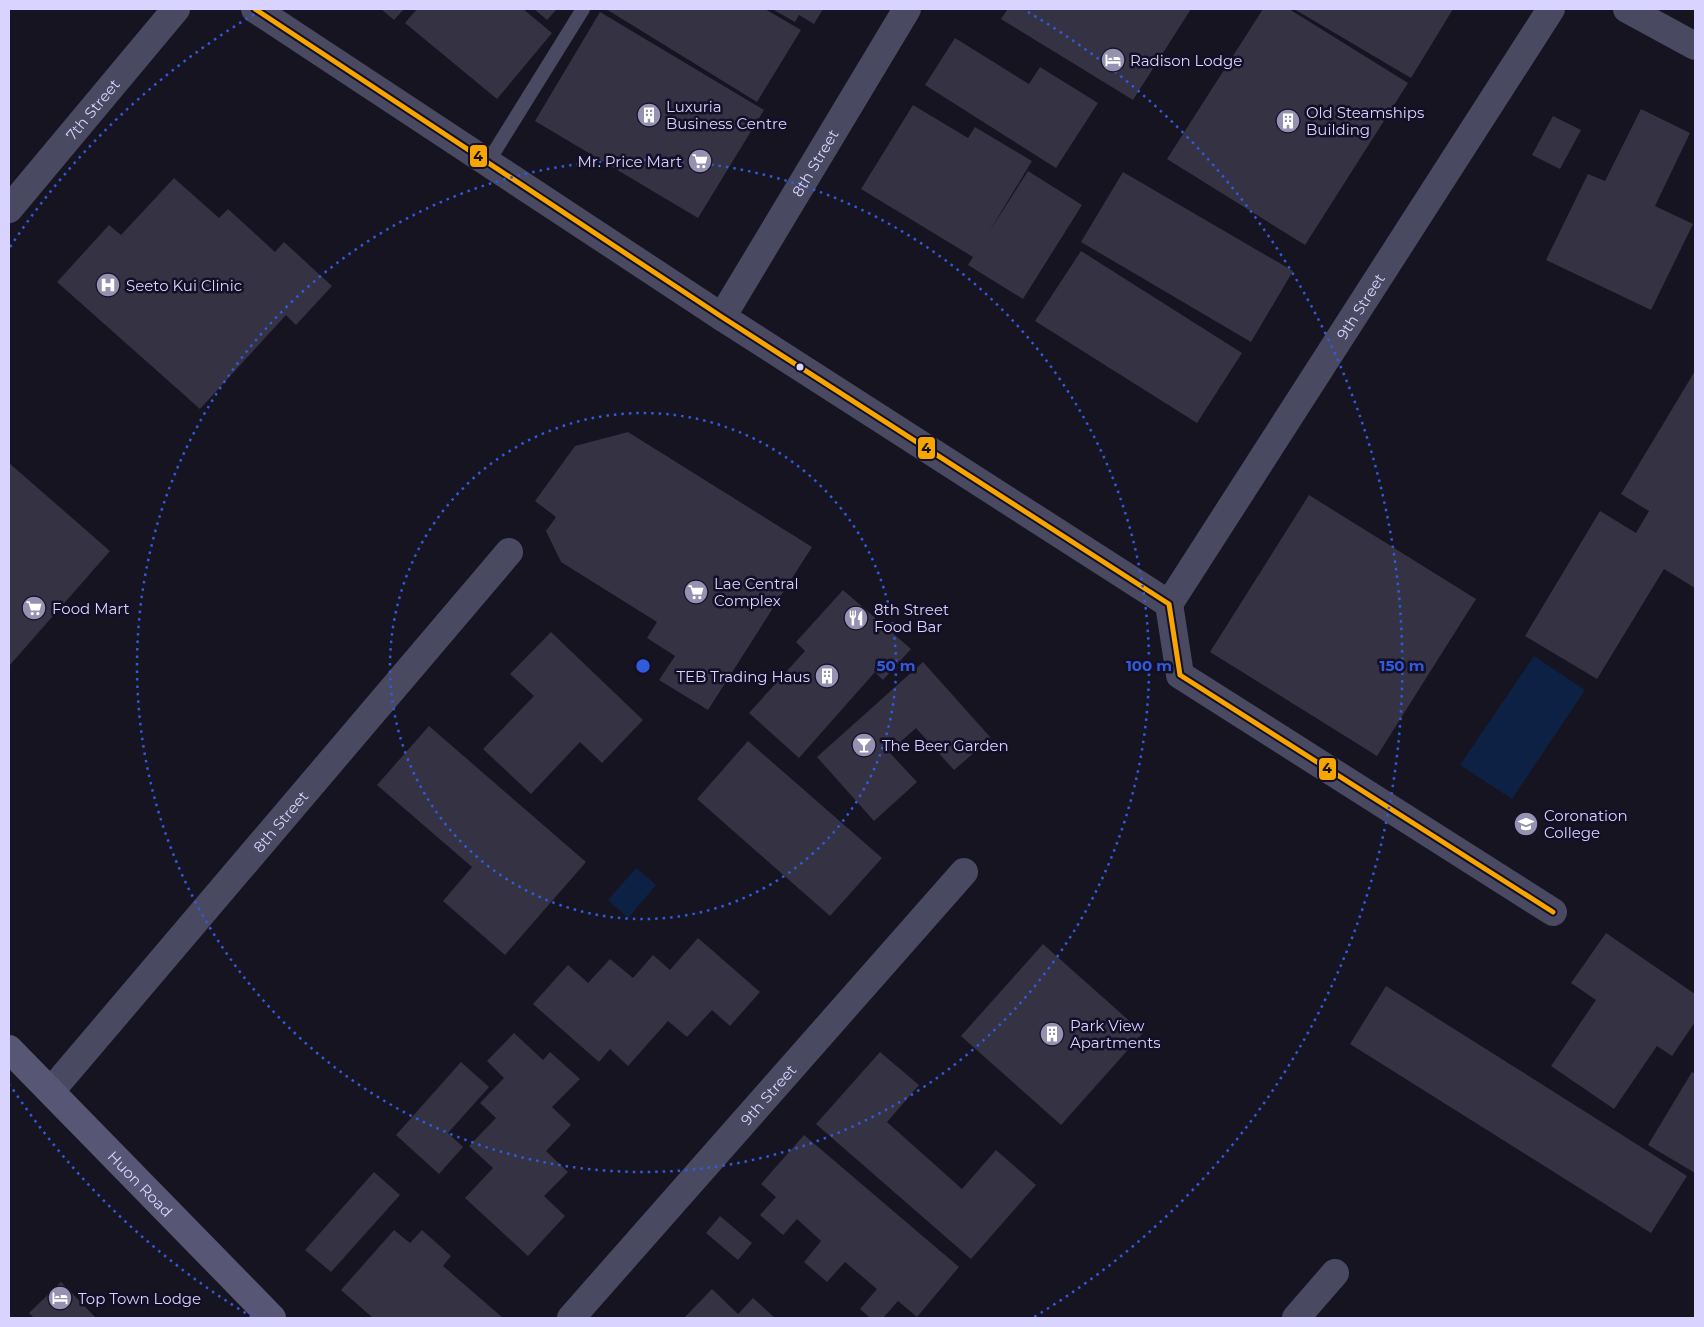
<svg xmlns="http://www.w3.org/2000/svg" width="1704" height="1327" viewBox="0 0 1704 1327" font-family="Montserrat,sans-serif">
<rect width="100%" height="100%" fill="#161421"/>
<g fill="#0d2144">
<path d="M1534 656 1585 690 1512 799 1460 765Z"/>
<path d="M636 868 656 885 628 918 608 900Z"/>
</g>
<g fill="#343243">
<path d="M381 9H404L394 20Z"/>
<path d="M417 9H523L552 33 497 99 405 23Z"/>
<path d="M534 9H557L547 20Z"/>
<path d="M606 9H765L801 30 757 102Z"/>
<path d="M772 9H823L814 24 799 15 795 22Z"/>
<path d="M1004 9H1191L1133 100 1001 19 1007 10Z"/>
<path d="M1263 9H1289L1408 83 1305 245 1167 159Z"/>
<path d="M1294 9H1453L1411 78Z"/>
<path d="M600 12 764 110 698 218 535 121Z"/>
<path d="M955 38 1029 84 1040 67 1098 103 1056 168 925 85Z"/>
<path d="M913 105 968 138 975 127 1032 161 989 232 1028 171 1082 205 1023 299 968 265 973 257 861 189Z"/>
<path d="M1641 109 1690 133 1655 206 1693 224 1651 310 1546 260 1588 174 1605 181Z"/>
<path d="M1553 116 1581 130 1560 169 1532 155Z"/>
<path d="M1123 172 1293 271 1251 342 1081 242Z"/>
<path d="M174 178 219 218 228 209 275 252 284 242 332 286 296 325 286 315 200 409 57 282 109 225 121 235Z"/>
<path d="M1081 251 1242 353 1197 423 1035 321Z"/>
<path d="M1695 371V588L1664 569 1597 679 1525 636 1600 511 1636 533 1649 511 1621 494Z"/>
<path d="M628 432 812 547 708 710 659 680 675 656 647 638 657 622 561 562 546 531 556 517 535 501 575 446Z"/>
<path d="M9 463 110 551 9 666Z"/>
<path d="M1309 495 1476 599 1377 756 1210 652Z"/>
<path d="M843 590 911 649 883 680 875 672 799 758 749 713 805 651 796 642Z"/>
<path d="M551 632 643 720 602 763 580 742 531 794 483 749 534 696 510 674Z"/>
<path d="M923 662 991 738 954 770 916 728 889 752 917 782 874 821 817 757Z"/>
<path d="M429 726 586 862 505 955 443 901 472 867 377 785Z"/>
<path d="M748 741 882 858 830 916 697 799Z"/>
<path d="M1606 933 1695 994V1022L1672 1056 1657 1046 1614 1109 1551 1066 1596 1000 1571 983Z"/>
<path d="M698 938 760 992 730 1026 712 1010 687 1037 668 1021 628 1066 610 1049 599 1062 533 1004 568 965 588 983 610 959 633 978 653 955 670 970Z"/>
<path d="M1043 944 1143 1033 1061 1125 961 1036Z"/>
<path d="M1386 986 1687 1176 1651 1233 1350 1044Z"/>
<path d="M514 1033 543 1060 550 1052 580 1079 552 1107 571 1125 546 1151 568 1172 544 1196 565 1216 528 1256 465 1198 493 1168 469 1146 496 1118 480 1103 504 1078 487 1061Z"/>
<path d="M880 1052 919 1085 887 1122 962 1189 996 1150 1036 1185 971 1259 816 1124Z"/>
<path d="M461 1062 489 1087 448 1133 463 1147 439 1174 396 1135Z"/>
<path d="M1692 1072 1695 1074V1173L1648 1145Z"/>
<path d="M804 1135 959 1267 917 1317 898 1301 883 1318H870L860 1309 877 1289 845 1262 827 1282 804 1262 821 1241 797 1219 783 1235 760 1215 776 1197 761 1184Z"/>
<path d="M374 1172 400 1195 331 1272 305 1250Z"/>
<path d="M720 1216 752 1243 738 1260 706 1233Z"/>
<path d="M394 1230 410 1243 422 1230 451 1256 443 1266 503 1318H373L341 1290Z"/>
<path d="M61 1282 96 1318H34L29 1313Z"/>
<path d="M712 1289 738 1314 753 1298 775 1318H684Z"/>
</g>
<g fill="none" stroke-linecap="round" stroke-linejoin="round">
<path stroke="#4a4962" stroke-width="14" d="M488 162 583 9"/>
<g stroke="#4a4962" stroke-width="28">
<path d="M255 9 722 317 1169 604 1180 675 1553 912"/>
<path id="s1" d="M722 317 907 9"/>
<path id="s2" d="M1169 604 1551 9"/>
<path id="s3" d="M51 1091 509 552"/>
<path id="s4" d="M571 1318 964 872"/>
<path d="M1296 1318 1335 1273"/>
</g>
<g stroke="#4a4962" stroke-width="28">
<path d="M1627 9 1695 46"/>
<path id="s5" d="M9 209 176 9"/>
</g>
<path stroke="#575674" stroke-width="28" id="s6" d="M9 1049 272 1318"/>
<g stroke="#130f26" stroke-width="9">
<path id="bus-1" d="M255 9 722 317 1169 604 1180 675 1553 912"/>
</g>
<use href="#bus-1" stroke="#f7a600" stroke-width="5"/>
</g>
<g fill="none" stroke="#305bdc" stroke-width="2.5" stroke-dasharray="2.5 5">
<circle cx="643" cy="666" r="253"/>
<circle cx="643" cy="666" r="506"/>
<path d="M252 1317A759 759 0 0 1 10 1085M10 247A759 759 0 0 1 258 12M1028 12A759 759 0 0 1 1034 1317"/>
</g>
<defs>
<g id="hotel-disc" transform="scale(1.25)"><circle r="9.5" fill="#9591b1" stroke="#130f26"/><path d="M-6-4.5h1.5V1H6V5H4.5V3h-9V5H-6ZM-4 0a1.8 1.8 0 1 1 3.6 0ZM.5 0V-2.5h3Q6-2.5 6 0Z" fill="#fff"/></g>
<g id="building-disc" transform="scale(1.25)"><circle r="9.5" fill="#9591b1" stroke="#130f26"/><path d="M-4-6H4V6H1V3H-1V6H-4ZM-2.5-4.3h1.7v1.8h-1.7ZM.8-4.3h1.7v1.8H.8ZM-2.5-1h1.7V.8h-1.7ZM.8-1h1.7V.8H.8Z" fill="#fff"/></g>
<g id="supermarket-disc" transform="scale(1.25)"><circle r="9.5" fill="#9591b1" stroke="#130f26"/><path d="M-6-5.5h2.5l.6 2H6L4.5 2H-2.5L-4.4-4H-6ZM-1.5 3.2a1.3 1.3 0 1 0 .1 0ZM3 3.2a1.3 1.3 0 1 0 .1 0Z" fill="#fff"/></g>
<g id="hospital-disc" transform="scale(1.25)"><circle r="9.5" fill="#9591b1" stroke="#130f26"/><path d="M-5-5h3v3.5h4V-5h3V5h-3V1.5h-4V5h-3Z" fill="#fff"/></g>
<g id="restaurant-disc" transform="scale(1.25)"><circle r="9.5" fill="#9591b1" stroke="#130f26"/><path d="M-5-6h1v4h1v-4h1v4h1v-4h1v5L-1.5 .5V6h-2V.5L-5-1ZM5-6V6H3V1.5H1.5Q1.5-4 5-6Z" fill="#fff"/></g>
<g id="bar-disc" transform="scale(1.25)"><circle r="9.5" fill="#9591b1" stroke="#130f26"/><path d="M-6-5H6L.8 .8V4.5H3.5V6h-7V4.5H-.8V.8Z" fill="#fff"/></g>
<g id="school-disc" transform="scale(1.25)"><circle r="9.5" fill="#9591b1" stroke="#130f26"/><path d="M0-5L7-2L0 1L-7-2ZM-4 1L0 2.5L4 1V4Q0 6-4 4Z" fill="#fff"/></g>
</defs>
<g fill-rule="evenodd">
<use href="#hotel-disc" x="1113" y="60"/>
<use href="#building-disc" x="649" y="115"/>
<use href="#building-disc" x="1288" y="121"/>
<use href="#supermarket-disc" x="700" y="161"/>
<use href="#hospital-disc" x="108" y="285"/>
<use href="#supermarket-disc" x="696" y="592"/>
<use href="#supermarket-disc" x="34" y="608"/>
<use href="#restaurant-disc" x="856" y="618"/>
<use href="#building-disc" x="827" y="676"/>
<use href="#bar-disc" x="864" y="745"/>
<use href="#school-disc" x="1526" y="824"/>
<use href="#building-disc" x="1052" y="1034"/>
<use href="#hotel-disc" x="60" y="1298"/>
</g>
<circle fill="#d9d4ff" stroke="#130f26" stroke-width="2" cx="800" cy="367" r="4.5"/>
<g text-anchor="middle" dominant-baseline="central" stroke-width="5" stroke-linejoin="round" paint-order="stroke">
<g font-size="15" fill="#d9d4ff" stroke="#130f26" text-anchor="start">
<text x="1130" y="60">Radison Lodge</text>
<text x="666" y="106">Luxuria<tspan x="666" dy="17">Business Centre</tspan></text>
<text x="1306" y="112">Old Steamships<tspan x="1306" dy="17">Building</tspan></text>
<text x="682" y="161" text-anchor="end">Mr. Price Mart</text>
<text x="126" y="285">Seeto Kui Clinic</text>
<text x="714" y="583">Lae Central<tspan x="714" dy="17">Complex</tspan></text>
<text x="52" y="608">Food Mart</text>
<text x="874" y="609">8th Street<tspan x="874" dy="17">Food Bar</tspan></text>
<text x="810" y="676" text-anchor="end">TEB Trading Haus</text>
<text x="882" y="745">The Beer Garden</text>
<text x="1544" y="815">Coronation<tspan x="1544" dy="17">College</tspan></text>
<text x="1070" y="1025">Park View<tspan x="1070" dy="17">Apartments</tspan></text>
<text x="78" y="1298">Top Town Lodge</text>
</g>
<g font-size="15" fill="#d9d4ff" stroke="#130f26">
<text stroke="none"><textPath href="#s5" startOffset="130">7th Street</textPath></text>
<text stroke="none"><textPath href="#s1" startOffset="180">8th Street</textPath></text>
<text stroke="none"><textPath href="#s2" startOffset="354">9th Street</textPath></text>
<text stroke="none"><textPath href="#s3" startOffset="354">8th Street</textPath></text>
<text stroke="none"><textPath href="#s4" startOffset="298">9th Street</textPath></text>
<text stroke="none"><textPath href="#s6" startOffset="188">Huon Road</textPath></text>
</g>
</g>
<circle cx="643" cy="666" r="8" fill="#305bdc" stroke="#130f26" stroke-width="2.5"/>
<g font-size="15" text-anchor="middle" font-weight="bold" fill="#305bdc" stroke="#130f26" stroke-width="5" stroke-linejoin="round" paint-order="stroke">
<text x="896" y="671">50 m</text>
<text x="1149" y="671">100 m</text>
<text x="1402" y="671">150 m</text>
</g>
<g stroke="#130f26" stroke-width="2">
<rect x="469" y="144" width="19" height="24" rx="5" fill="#f7a600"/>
<rect x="917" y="436" width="19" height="24" rx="5" fill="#f7a600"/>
<rect x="1318" y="757" width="19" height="24" rx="5" fill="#f7a600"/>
</g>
<g font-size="14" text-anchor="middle" font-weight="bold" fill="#111">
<text x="478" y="161">4</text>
<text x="926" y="453">4</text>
<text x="1327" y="773">4</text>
</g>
<rect width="1704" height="1327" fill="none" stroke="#d9d4ff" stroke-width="20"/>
</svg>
